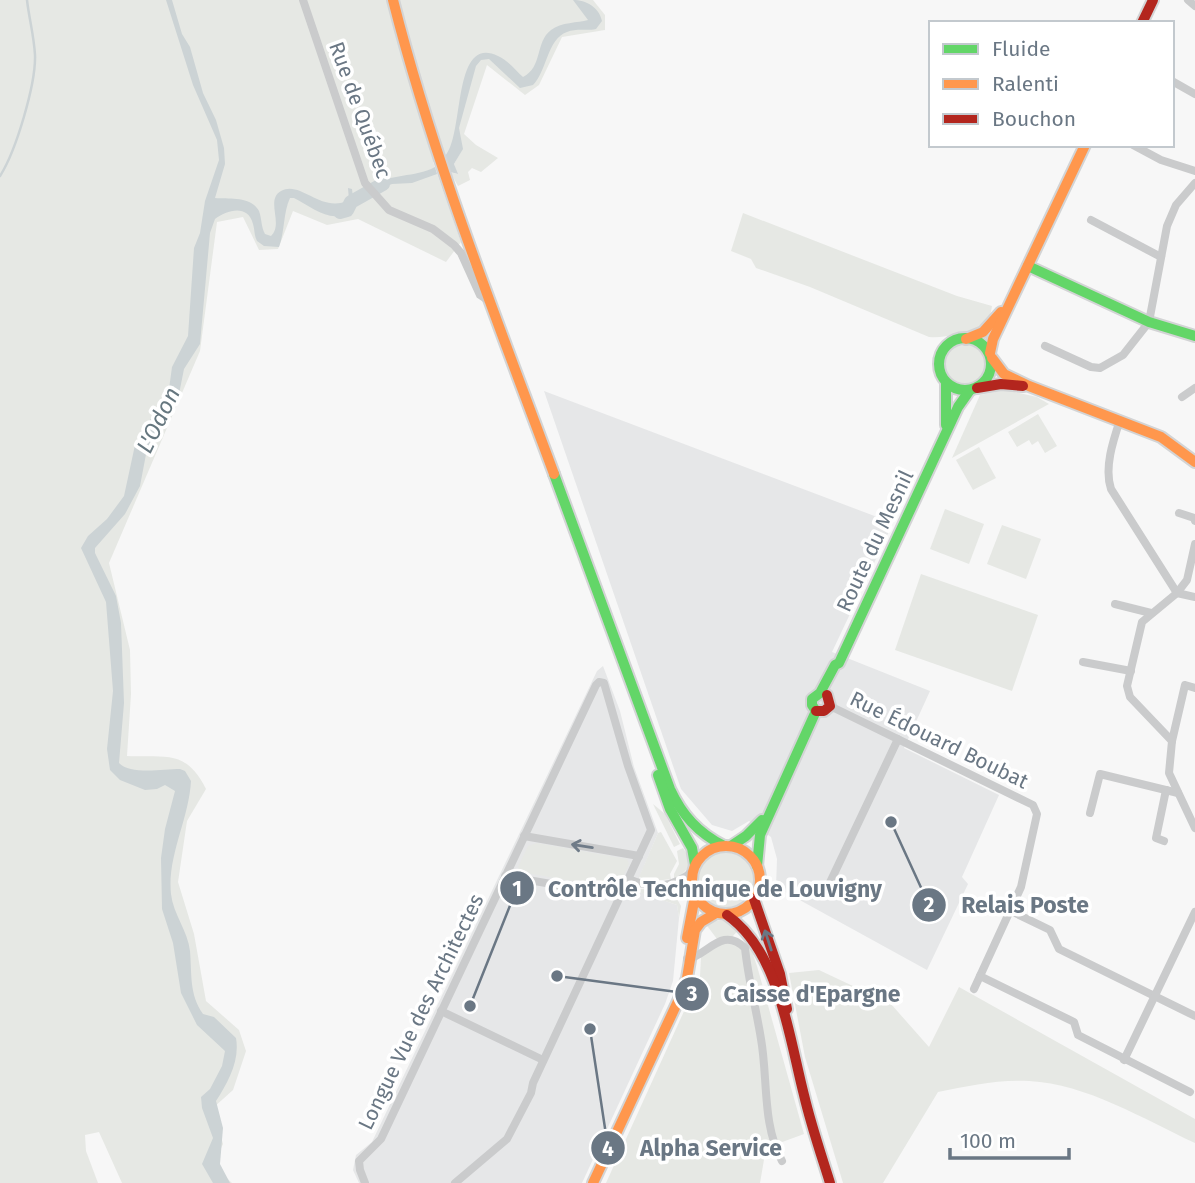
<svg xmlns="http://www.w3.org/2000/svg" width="1195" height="1183" viewBox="0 0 1195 1183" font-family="'Fira Sans',sans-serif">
<rect width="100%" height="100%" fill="#f7f7f7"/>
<g fill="#e6e7e8">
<path d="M544 391 893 523 832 652 930 691 904 748 999 795 962 877 968 884 927 970 776 887 777 859 771 837 749 821 732 831 712 825 681 789Z"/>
<path d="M603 666 620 711 634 767 658 833 634 890 677 905 679 918 673 981 665 1004 582 1183H359L353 1170 356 1155 372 1142 597 671Z"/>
</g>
<g fill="#e6e8e4">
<path d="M0 0H593L605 15V30L562 37 539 85 525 95 487 65 464 134 476 145 498 158 481 172 472 168 468 172 470 180 458 186 450 172 457 174 454 164 462 150 433 162 461 242 446 262 358 219 327 225 293 211 278 249 259 250 243 217 217 222 200 351 109 563 130 650 131 694 127 756C166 758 186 749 206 789L187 821 178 882 194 934 206 1001 239 1030 246 1051 233 1090 213 1108 223 1144 213 1165 232 1183H122L99 1132 85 1135 86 1151 98 1183H0Z"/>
<path d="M743 213 957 296 992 306C988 332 979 329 957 334 947 336 939 338 929 337L810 287 756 268 751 259 731 251Z"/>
<circle cx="964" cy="365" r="21"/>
<path d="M1006 390 1037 397 1049 404 952 458 980 395Z"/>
<path d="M1038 414 1057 446 1045 453 1038 441 1032 445 1029 440 1017 447 1008 432Z"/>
<path d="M979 447 996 478 973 490 956 460Z"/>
<path d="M945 509 984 524 969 564 930 549Z"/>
<path d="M1002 525 1041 539 1026 579 987 564Z"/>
<path d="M921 574 1038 615 1012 691 895 650Z"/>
<path d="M653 804 665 814 680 844 674 847Z"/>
<path d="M661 832 677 861 670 874 671 879 655 881 639 877 658 833Z"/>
<path d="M537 843 627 859 629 864 619 885 612 888 521 872 518 867 528 846Z"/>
<path d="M683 848C693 862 689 872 674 879V874L679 864 677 851Z"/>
<circle cx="726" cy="880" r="29"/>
<path d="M639 889 672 890 681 906 679 918 677 905 633 890Z"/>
<path d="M711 920 725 921 741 927 732 937 717 939 705 923Z"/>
<path d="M721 943H749L757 966 804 1134 766 1148 760 1183H606L700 976 701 957Z"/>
<path d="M819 970 891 1004 929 1047 959 987 1195 1119V1143C1143 1119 1087 1084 1029 1081 998 1079 968 1086 938 1092L883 1183H843L805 1057 789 973Z"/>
</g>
<g fill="#ccd3d5">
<path d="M166 0H172L182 34 190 47 203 93 216 120 224 148 225 164 215 198C229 199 251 196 259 211 262 219 261 227 265 234L271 236C284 224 265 200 281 191 301 180 321 214 349 200L348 188 352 189 354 207C335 228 314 208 294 198H290C283 213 285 231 279 247L264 246 257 241C254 235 255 231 253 224 248 204 227 210 215 219L210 233 200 344 184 369 179 394 147 449 140 486 125 514 95 548V553L116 596 121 623 124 703 119 763C130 775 163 769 180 769L185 771 191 781C189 819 167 856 171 894 173 914 188 931 190 951 192 974 189 994 203 1014L214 1017 236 1038C240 1061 228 1082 216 1101L223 1128 220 1164 230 1183H213L202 1164 213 1138 202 1108 201 1097 210 1089 222 1066 225 1051 197 1025 181 993 173 943 162 909 161 858 165 829 175 791 165 785 157 789 145 790 120 780 110 770 107 749 113 691 106 602 81 548 88 536 107 519 124 496 135 445 169 389 172 367 188 336 194 248 200 233 205 201 219 160 217 140 193 85Z"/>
<path d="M573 0C586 0 599 7 602 21L596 29C587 31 576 28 567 32 547 39 547 71 533 85L520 88 489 59 481 60 476 66 459 128 463 149 454 164 458 174 450 172 447 162 443 158C466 141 450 33 498 56 509 61 515 70 523 77 543 67 535 42 551 30 561 22 578 23 588 20Z"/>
<path d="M435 167 437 174 412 183 392 184 375 191 372 186C391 173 414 178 435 167Z"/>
</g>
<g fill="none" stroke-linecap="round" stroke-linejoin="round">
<path stroke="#ccd3d5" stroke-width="2.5" d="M0 176C16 151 36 84 35 55 34 36 29 18 27 0"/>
<path stroke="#ccd3d5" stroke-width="14" d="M340 212 347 210 351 202 383 184"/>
<g stroke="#d3d4d5" stroke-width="14">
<g id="fast">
<path d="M1028 266 1149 322 1195 336"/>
<circle cx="965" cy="364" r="26"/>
<path d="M946 384V425"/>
<path d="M554 474 670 789C682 815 698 833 724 846"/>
<path d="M816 711 812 705V699L820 693 835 665 839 663 958 407 970 390"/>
<path d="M658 775 670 809 692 848 695 865"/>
<path d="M731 846 746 836 762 820"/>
<path d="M757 866 760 835 816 711"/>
</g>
</g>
<g stroke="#d3d4d5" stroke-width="14">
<g id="slow">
<path d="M393 0C434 162 496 317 554 474"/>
<path d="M966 339 983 332 1001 312"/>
<path d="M990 353 993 339 1085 145"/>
<path d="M992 358 1004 374 1029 386 1161 437 1195 462"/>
<circle cx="726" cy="880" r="34"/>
<path d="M687 938 695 896"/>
<path d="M593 1183 679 999 687 978 695 930 701 922 716 913"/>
</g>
</g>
<g stroke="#d3d4d5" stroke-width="14">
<g id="jam">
<path d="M1142 23 1153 0"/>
<path d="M977 388 1001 384 1023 386"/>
<path d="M816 711H824L830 706 827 695"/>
<path d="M754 899 780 974 787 1009"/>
<path d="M727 915C779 951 789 1037 804 1095 811 1125 821 1154 830 1183"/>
</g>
</g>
<g stroke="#cacbcc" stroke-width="8">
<path d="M303 0 365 183 389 210 433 229 454 245 461 253 480 295 489 301"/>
<path d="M1188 0 1195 6"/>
<path d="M1172 81 1195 94"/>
<path d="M1133 145 1161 160 1195 171"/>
<path d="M1091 220 1161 257"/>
<path d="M1045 346 1091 367 1100 368 1123 355 1149 322 1167 226 1176 205 1195 183"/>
<path d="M1182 397 1195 388"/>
<path d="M1120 420C1113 441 1104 468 1111 489L1177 593"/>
<path d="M1179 513 1194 518 1195 521"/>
<path d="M1195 544 1187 580 1177 593 1142 622 1127 686 1130 697 1172 741 1169 773 1195 828"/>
<path d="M1177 593 1195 597"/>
<path d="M1115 604 1151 613"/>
<path d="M1083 662 1131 671"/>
<path d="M830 706 1033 805 1037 814 1021 887 974 989"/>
<path d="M1172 741 1185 685 1195 688"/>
<path d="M1090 813 1100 774 1178 793"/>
<path d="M524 836 639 856"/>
<path d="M1164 841 1156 838 1166 790"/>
<path d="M505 876 621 896"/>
<path d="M628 879C652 889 673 888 693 871"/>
<path d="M673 884 693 891"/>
<path d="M825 893 898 739"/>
<path d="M1011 911 1050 930 1059 949 1195 1016"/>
<path d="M687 959C707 957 721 925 745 948 748 978 756 1008 761 1039 768 1078 762 1125 782 1161"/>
<path d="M980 976 1074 1022 1078 1035 1190 1092"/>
<path d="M441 1011 543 1060"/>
<path d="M1124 1060 1195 912"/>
<path d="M365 1183 360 1170 359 1161 381 1139 596 685 599 682 604 683 628 766 651 830 533 1083 531 1093 507 1139 455 1183"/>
</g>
<use href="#fast" stroke="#63d668" stroke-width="10"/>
<use href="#slow" stroke="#ff974d" stroke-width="10"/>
<use href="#jam" stroke="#b3261e" stroke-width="10"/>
</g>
<defs><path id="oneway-shaft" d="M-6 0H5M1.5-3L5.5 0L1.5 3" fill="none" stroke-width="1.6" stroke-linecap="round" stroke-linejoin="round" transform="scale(1.75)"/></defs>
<use stroke="#6f7b88" href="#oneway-shaft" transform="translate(582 846) rotate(-171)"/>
<use stroke="#6a7784" href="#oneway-shaft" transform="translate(768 940) rotate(-108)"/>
<g text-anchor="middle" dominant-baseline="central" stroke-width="7" stroke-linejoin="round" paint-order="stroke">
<g font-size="21" fill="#6a7784" stroke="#fff">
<text transform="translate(360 110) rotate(70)">Rue de Québec</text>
<text transform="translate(875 541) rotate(-65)">Route du Mesnil</text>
<text transform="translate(939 740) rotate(26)">Rue Édouard Boubat</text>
<text transform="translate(421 1012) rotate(-64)">Longue Vue des Architectes</text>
</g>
<g font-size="23" font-style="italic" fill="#66777f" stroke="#fff">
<text transform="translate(158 420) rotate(-64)">L'Odon</text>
</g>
</g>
<path fill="none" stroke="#6a7784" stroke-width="2.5" d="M470 1006L517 888M891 822L929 905M557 976L692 994M590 1029L608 1148"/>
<g fill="#6a7784" stroke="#fff" stroke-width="2.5">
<circle cx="470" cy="1006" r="7"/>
<circle cx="891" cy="822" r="7"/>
<circle cx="557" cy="976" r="7"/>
<circle cx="590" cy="1029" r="7"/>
<circle cx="517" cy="888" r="18"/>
<circle cx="929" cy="905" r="18"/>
<circle cx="692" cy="994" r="18"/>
<circle cx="608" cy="1148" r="18"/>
</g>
<g font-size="21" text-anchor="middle" font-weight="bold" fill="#fff">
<text x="517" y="896">1</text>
<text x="929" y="912">2</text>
<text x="692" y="1001">3</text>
<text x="608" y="1156">4</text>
</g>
<g font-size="23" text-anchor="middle" font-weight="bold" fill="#6a7784" stroke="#fff" stroke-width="7" stroke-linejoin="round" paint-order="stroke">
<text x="715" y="897">Contrôle Technique de Louvigny</text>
<text x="1025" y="913">Relais Poste</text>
<text x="812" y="1002">Caisse d'Epargne</text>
<text x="711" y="1156">Alpha Service</text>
</g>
<rect x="929" y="21" width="245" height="126" fill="#ffffff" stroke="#c3c9ce" stroke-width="2"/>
<rect x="943" y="44" width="35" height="10" fill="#63d668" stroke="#c3c9ce" stroke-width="2"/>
<text x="992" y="56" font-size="21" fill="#6a7784">Fluide</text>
<rect x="943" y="79" width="35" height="10" fill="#ff974d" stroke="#c3c9ce" stroke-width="2"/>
<text x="992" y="91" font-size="21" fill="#6a7784">Ralenti</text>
<rect x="943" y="114" width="35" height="10" fill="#b3261e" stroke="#c3c9ce" stroke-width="2"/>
<text x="992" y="126" font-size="21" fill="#6a7784">Bouchon</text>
<path d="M950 1148v10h119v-10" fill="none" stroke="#6a7784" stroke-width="3.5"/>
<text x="960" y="1148" font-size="21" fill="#6a7784" stroke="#ffffff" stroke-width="5" paint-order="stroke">100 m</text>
</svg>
